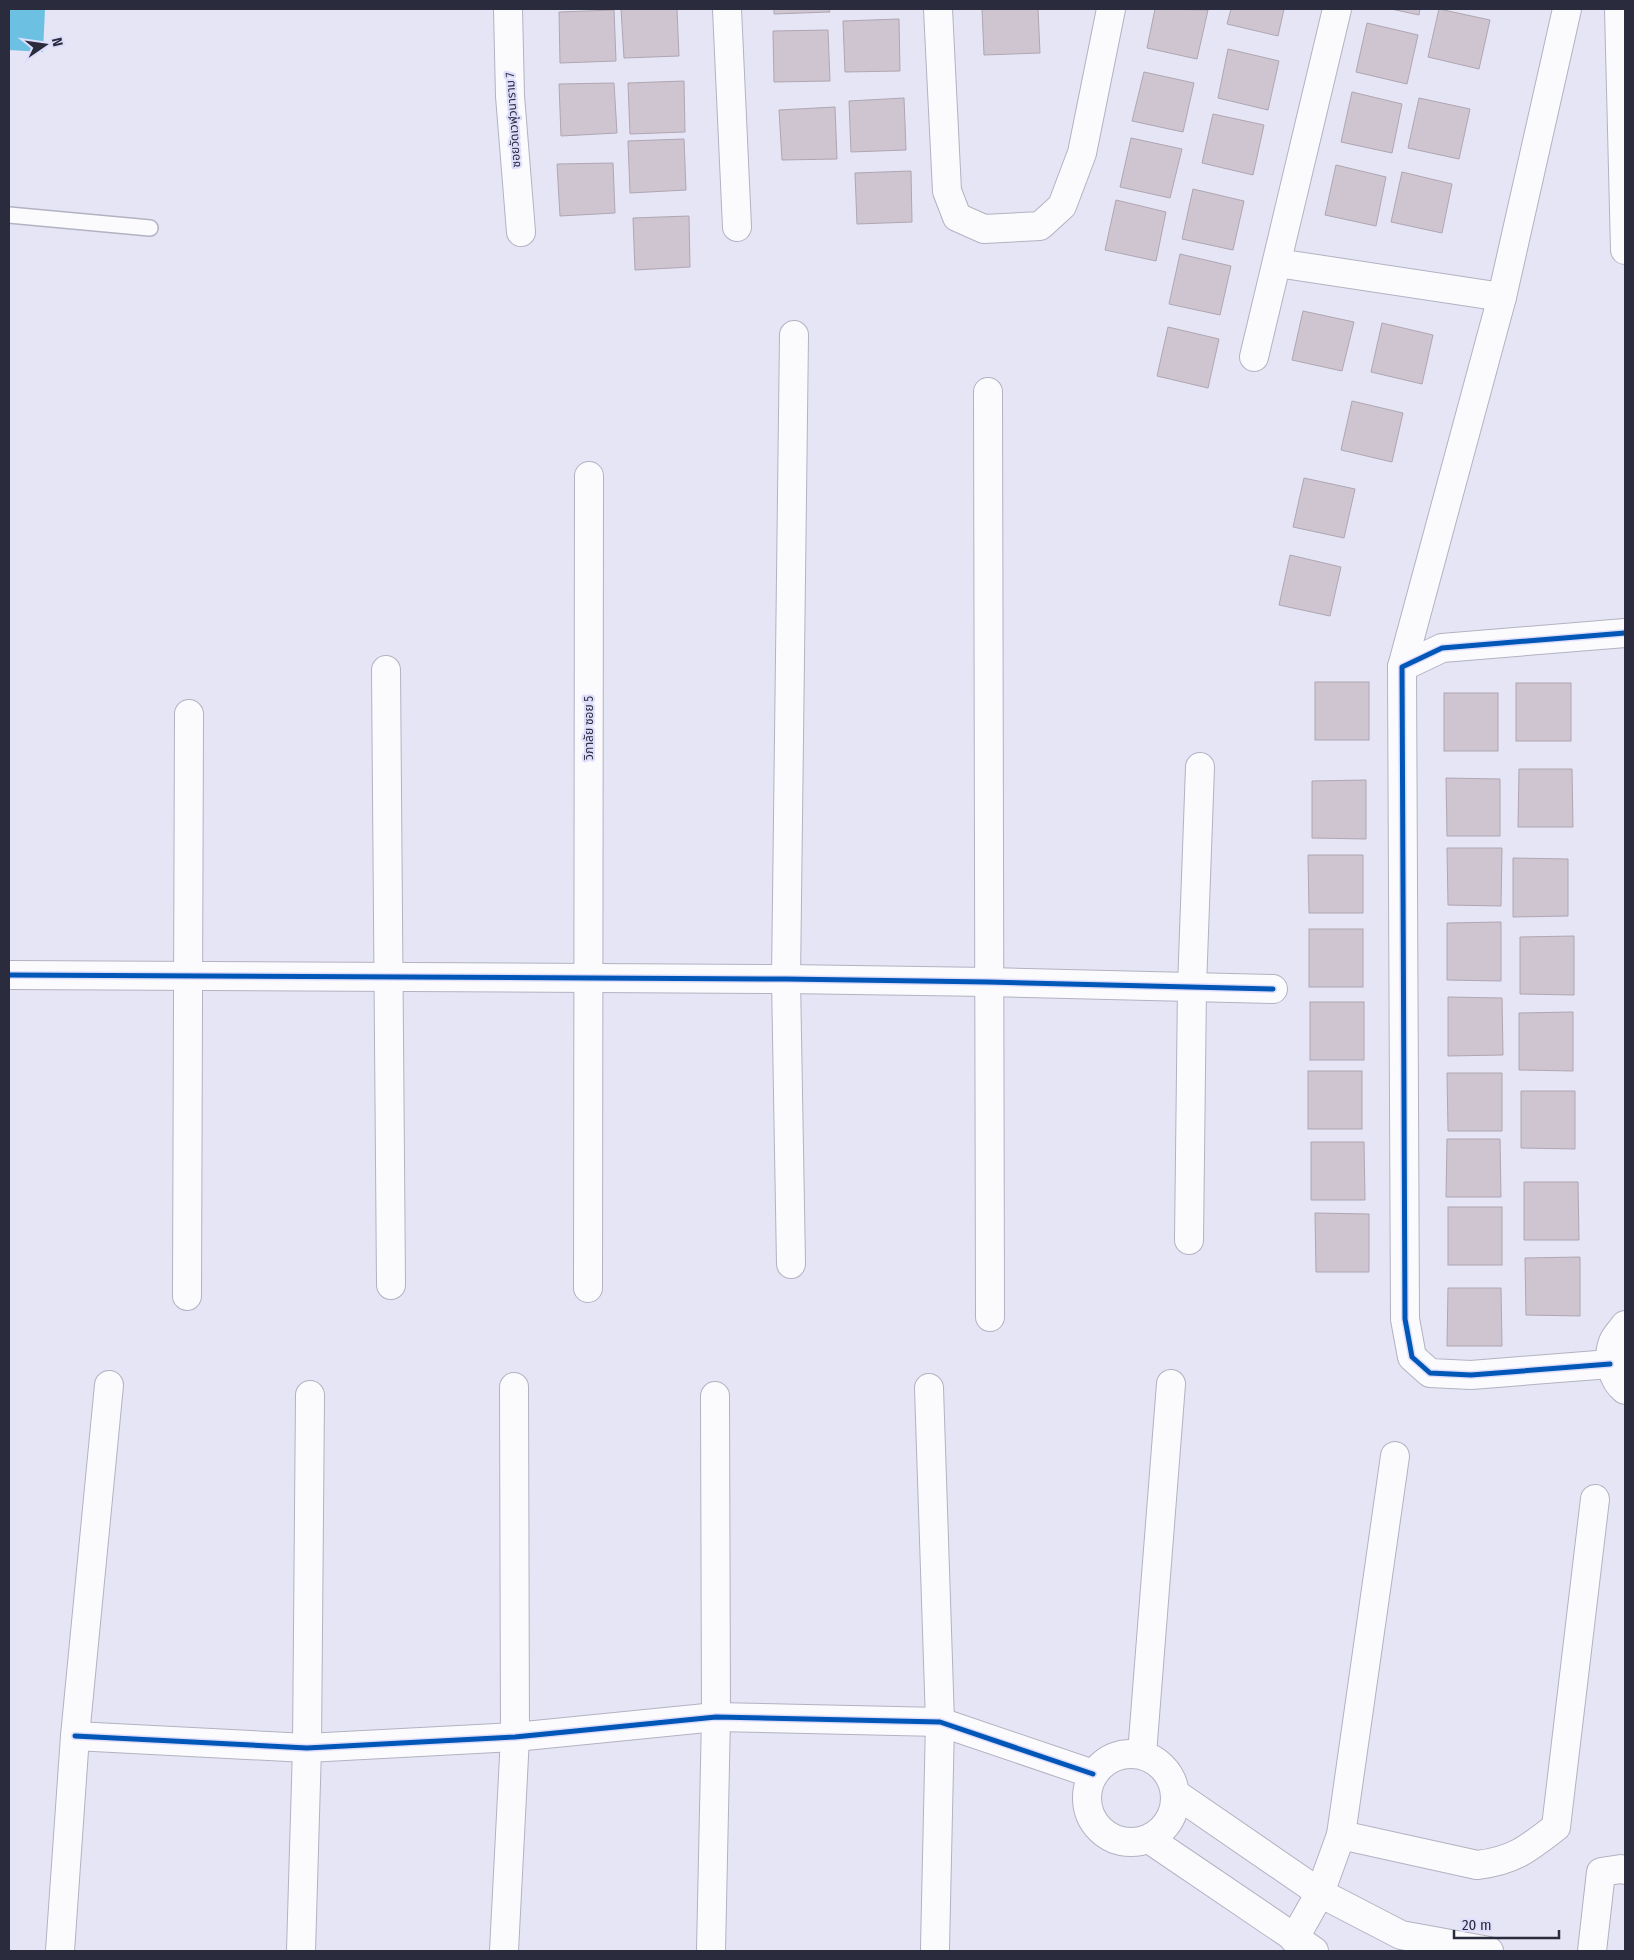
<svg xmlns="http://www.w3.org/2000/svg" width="1634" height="1960" viewBox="0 0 1634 1960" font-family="'Fira Sans Condensed','Noto Sans Thai',sans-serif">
<rect width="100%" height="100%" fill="#e5e5f5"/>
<path fill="#6cc1e3" d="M9 9H45L43 52 9 50Z"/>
<g fill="#cec5d1" stroke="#afa6b2">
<path d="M621 9H677L679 56 624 58Z"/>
<path d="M774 9H829L830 12 774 14Z"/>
<path d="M982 9H1038L1040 53 984 55Z"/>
<path d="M1155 9 1208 10 1197 59 1147 48Z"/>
<path d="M1231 9H1284L1278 36 1227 24Z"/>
<path d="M1391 9H1420L1419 15Z"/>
<path d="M1439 9 1490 20 1479 69 1428 57Z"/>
<path d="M614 10 616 61 560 63 559 12Z"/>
<path d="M899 19 900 71 845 72 843 21Z"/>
<path d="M1367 23 1418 35 1407 84 1356 72Z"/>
<path d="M828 30 830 81 774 82 773 31Z"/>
<path d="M1228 49 1279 61 1268 110 1218 98Z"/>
<path d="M1144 72 1194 83 1183 132 1132 121Z"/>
<path d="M684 81 685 132 630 134 628 83Z"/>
<path d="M614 83 617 133 561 136 559 84Z"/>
<path d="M1352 92 1402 104 1392 153 1341 142Z"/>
<path d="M904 98 906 150 851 152 849 101Z"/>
<path d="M1419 98 1470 109 1459 159 1408 148Z"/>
<path d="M835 107 837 159 782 160 779 110Z"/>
<path d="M1213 114 1264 125 1253 175 1202 163Z"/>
<path d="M1131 138 1182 149 1170 198 1120 187Z"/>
<path d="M684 139 686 190 630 193 628 141Z"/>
<path d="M613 163 615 213 560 216 557 164Z"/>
<path d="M1336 165 1386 177 1376 226 1325 215Z"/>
<path d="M911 171 912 222 857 224 855 173Z"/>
<path d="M1402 172 1452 184 1442 233 1391 222Z"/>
<path d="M1193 189 1244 201 1233 250 1182 239Z"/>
<path d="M1116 200 1166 212 1156 261 1105 250Z"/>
<path d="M689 216 690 267 635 270 633 218Z"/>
<path d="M1180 254 1231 266 1220 315 1169 304Z"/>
<path d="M1303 311 1354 322 1342 371 1292 360Z"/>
<path d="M1382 323 1433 335 1422 384 1371 372Z"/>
<path d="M1168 327 1219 339 1208 388 1157 376Z"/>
<path d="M1352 401 1403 413 1392 462 1341 450Z"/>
<path d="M1304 478 1355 489 1344 538 1293 527Z"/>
<path d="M1290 555 1341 567 1330 616 1279 605Z"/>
<rect x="1315" y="682" width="54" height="58"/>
<rect x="1516" y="683" width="55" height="58"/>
<rect x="1444" y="693" width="54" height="58"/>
<path d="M1519 769H1572L1573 827H1518Z"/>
<path d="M1446 778 1500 779V836H1447Z"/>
<path d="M1366 780V839L1312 838V781Z"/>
<path d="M1447 848H1502L1501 906 1448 905Z"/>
<path d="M1308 855H1363V913H1309Z"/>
<path d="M1513 858 1568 859V916L1513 917Z"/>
<path d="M1501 922V981L1447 980V923Z"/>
<rect x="1309" y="929" width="54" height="58"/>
<path d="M1574 936V995L1520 994V937Z"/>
<path d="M1448 997 1502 998 1503 1055 1448 1056Z"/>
<rect x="1310" y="1002" width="54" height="58"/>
<path d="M1573 1012V1071L1519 1070V1013Z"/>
<rect x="1308" y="1071" width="54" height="58"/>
<path d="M1447 1073H1502V1131H1448Z"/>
<path d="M1521 1091H1575V1149L1521 1148Z"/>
<path d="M1447 1139H1500L1501 1197H1446Z"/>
<path d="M1311 1142H1364L1365 1200H1311Z"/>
<path d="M1524 1182H1578L1579 1240H1524Z"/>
<rect x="1448" y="1207" width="54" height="58"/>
<path d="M1315 1213 1369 1214V1272H1316Z"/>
<path d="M1580 1257V1316L1526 1315 1525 1258Z"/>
<path d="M1448 1288H1501L1502 1346H1447Z"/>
</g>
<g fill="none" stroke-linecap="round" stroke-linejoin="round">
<g stroke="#b2b2c2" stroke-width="18">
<path id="lane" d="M9 215 150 228"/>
</g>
<g stroke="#b2b2c2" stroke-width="30">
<g id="street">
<path d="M508 9 510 96 521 232"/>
<path d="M727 9 737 227"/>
<path d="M938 9 947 191 957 217 984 229 1040 226 1062 206 1082 153 1111 9"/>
<path d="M1619 9 1625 250"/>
<path d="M1277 263 1502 297"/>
<path d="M1254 357 1337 9"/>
<path d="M988 392 990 1317"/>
<path d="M1402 667 1502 297 1567 9"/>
<path d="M386 670 391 1285"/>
<path d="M9 975 786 979 988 982 1273 989"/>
<path d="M1189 1240 1192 987 1200 767"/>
<path d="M791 1264 786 979 794 335"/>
<path d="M588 1288 589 476"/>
<path d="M187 1296 189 714"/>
<path d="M1625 1325C1622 1330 1615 1336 1613 1342 1607 1357 1612 1380 1625 1390"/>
<path d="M1610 1364 1471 1375 1430 1373 1412 1357 1405 1319 1402 667 1442 648 1625 633"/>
<path d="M929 1388 940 1722 935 1948"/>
<path d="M75 1736 307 1748 515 1737 716 1717 940 1722 1093 1774"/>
<circle cx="1131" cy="1798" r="44"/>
<path d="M1142 1754 1171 1384"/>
<path d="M1176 1794 1320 1893 1401 1935 1489 1951"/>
<path d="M1341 1835 1477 1865C1513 1861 1528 1849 1556 1827L1595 1499"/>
<path d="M1149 1839 1314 1951"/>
<path d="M1294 1939 1320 1893 1341 1835 1395 1456"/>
<path d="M60 1951 75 1736 109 1385"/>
<path d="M301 1951 307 1748 310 1395"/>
<path d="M504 1951 515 1737 514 1387"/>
<path d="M711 1951 716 1717 715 1396"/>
<path d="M1592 1951 1601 1872 1621 1869 1625 1870"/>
</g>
</g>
<use href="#lane" stroke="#fbfbfe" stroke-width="15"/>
<use href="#street" stroke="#fbfbfe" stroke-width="28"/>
<g stroke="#dedefc" stroke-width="8">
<g id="cycleway">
<path d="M9 975 786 979 988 982 1273 989"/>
<path d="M1610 1364 1471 1375 1430 1373 1412 1357 1405 1319 1402 667 1442 648 1625 633"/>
<path d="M75 1736 307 1748 515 1737 716 1717 940 1722 1093 1774"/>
</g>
</g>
<use href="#cycleway" stroke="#0057b8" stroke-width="5"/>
</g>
<g text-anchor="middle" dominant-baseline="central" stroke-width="4.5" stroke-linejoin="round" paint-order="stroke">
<g font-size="12" fill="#2b2b3e" stroke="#dedefc">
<text transform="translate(513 120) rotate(-94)">ซอยวัดเวฬุวนาราม 7</text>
<text transform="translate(589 728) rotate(-90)">วิภาลัย ซอย 5</text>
</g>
</g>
<rect width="1634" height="1960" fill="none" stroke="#2b2b3e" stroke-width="20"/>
<g transform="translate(45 45) rotate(77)" stroke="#dedefc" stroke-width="4" paint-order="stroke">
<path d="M0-4L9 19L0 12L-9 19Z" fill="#2b2b3e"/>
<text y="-8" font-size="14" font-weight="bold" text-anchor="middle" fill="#2b2b3e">N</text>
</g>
<path d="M1454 1930v8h105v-8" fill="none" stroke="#2b2b3e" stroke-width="2.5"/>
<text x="1462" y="1930" font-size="15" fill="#2b2b3e" stroke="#dedefc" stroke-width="4" paint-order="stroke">20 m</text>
</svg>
